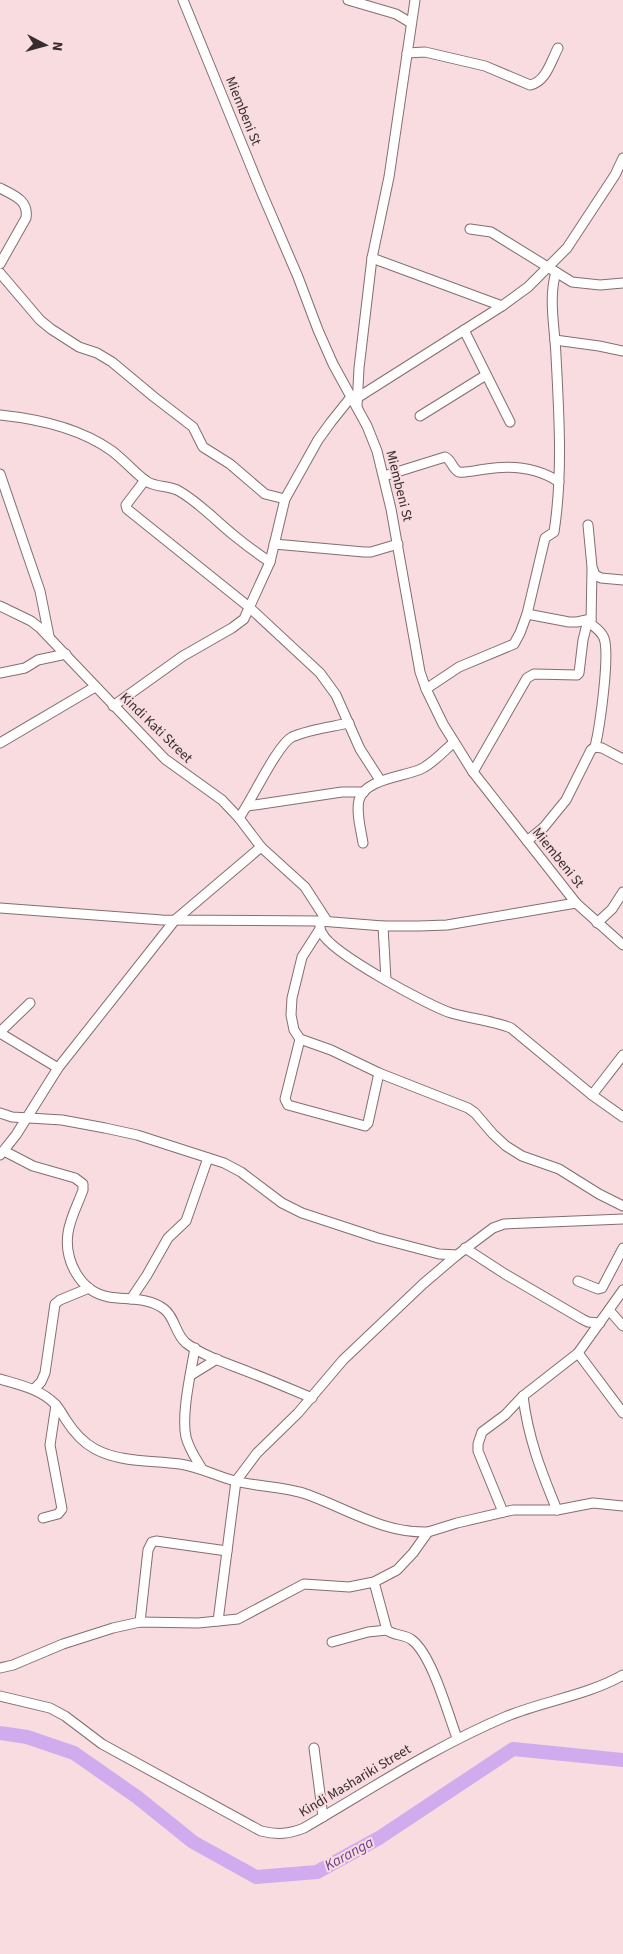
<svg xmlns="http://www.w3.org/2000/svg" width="623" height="1954" viewBox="0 0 623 1954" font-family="'Source Sans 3',sans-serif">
<rect width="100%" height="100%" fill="#f8dcdf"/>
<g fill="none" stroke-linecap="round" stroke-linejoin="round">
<path stroke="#d0acee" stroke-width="14" d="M0 1733 27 1737 74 1753 137 1797 193 1842 256 1877 317 1872 379 1838 513 1749 623 1760"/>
<g stroke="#856d70" stroke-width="11">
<g id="street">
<path d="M183 0 261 191 298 277 318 330 333 364 367 426 377 451 391 509 420 672 426 689 443 724 473 772 576 903 623 945"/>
<path d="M348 0 396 14 411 23"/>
<path d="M407 53 425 52 485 66 530 85C546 82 551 61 558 48"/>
<path d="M0 188C13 195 29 200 26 218L0 264"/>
<path d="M470 229 491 232 572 282 600 285 623 283"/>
<path d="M372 258 502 306"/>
<path d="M0 273 40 320 51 329 79 347 97 353 112 362 154 397 193 427 203 447 230 464 265 494 285 499"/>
<path d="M464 330 510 422"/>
<path d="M555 340 599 346 623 351"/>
<path d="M357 398 502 306 528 287 567 248 615 175 623 158"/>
<path d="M357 406 359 368 372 258 389 177 415 0"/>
<path d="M0 415C39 419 80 428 112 451 124 460 134 472 146 481 156 488 169 485 179 491 200 503 217 522 236 537 247 546 258 554 270 562"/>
<path d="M420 416 486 375"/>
<path d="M0 474 40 591 49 636"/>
<path d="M384 476 445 457C452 460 452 469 459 472 468 473 477 470 486 469 512 465 538 468 559 482"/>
<path d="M145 480 126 505 127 509 249 607 320 673 336 695 360 749 380 780"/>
<path d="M588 525 592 567 595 575 601 578 623 580"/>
<path d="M274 544 364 552H371L398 544"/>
<path d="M592 569 591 624C596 628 601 631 604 638 610 655 600 726 595 747"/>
<path d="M0 606 31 621 40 628 165 759 222 800 239 818 261 847 305 887 327 921"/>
<path d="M527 614 569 622H577L591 619"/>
<path d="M0 673 25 668 38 660 66 654"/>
<path d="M426 689 459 667 514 644 520 633 527 614 545 538 554 532C563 474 559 414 556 356 555 328 548 299 556 272"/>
<path d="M113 706 183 656 232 628 244 619 270 562 285 499 318 440 331 422 351 397"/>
<path d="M0 743 95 687"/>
<path d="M473 772 527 678 534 674 577 675 579 673 583 640 588 620"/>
<path d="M248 806 342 792H364"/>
<path d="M239 818C252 800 277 745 292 737 310 729 331 727 349 723"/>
<path d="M527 841 544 827 566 800 591 750 595 747 602 748 623 759"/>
<path d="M363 843C361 830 356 813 359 800 365 778 406 777 423 768 434 762 444 751 453 743"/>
<path d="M0 908 162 920 320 921 383 926H419L447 925 576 903"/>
<path d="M597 923 612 909 623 892"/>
<path d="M320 926C320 929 320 931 322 933 331 953 429 1006 451 1013 471 1019 491 1020 511 1028L592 1095 623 1117"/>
<path d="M383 926 386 980"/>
<path d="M320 929 302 957 292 998 291 1015 294 1030 300 1039 331 1050 379 1073 468 1108 475 1113 493 1134 506 1146 522 1156 559 1169 599 1194 623 1206"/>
<path d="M0 1032 30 1003"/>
<path d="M0 1033 58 1068"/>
<path d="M300 1039 285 1099 288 1105 365 1126 368 1123 379 1073"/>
<path d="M592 1095 623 1055"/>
<path d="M0 1113 12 1117 62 1120 105 1128 137 1135 224 1163 241 1172 282 1203 302 1213 378 1238 439 1254 457 1255 493 1228 504 1224 623 1219"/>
<path d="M4 1151 33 1166 75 1178 83 1184V1190C78 1204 70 1218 68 1233 64 1260 80 1292 109 1297 127 1300 148 1297 164 1309 175 1317 175 1334 186 1343 202 1355 223 1362 241 1369 265 1378 288 1388 312 1398"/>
<path d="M0 1155 16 1135 58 1068 175 920 261 847"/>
<path d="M465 1248 505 1274 582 1319 588 1322 600 1323"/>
<path d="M578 1281 598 1289 602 1288 623 1248"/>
<path d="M131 1299 147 1275 168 1238 186 1221 208 1158"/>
<path d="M609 1310 623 1326"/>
<path d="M195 1348C191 1372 181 1414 186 1437 189 1449 196 1459 202 1469"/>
<path d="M578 1353 623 1413"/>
<path d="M191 1375 217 1359"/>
<path d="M0 1379C20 1385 40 1389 55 1404 59 1408 62 1414 66 1420 73 1431 82 1442 95 1449 121 1463 152 1460 180 1464 200 1467 216 1476 235 1481 258 1487 283 1486 306 1494 348 1509 382 1533 428 1532"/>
<path d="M34 1389 41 1382 45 1373 55 1304 60 1300 89 1288"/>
<path d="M523 1396C528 1438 541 1471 557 1510"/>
<path d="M503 1512 478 1451V1444L482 1432 505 1415 523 1396 578 1353 623 1290"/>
<path d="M43 1518 58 1514 62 1509 50 1445 56 1405"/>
<path d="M374 1582 387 1630C394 1636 405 1634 412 1640 432 1655 448 1714 457 1738"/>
<path d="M218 1621 236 1481 257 1453 298 1413 343 1360 423 1284 457 1255"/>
<path d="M140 1622 148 1550 152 1542 156 1541 227 1551"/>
<path d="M332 1642 368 1632 387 1630"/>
<path d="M0 1668 13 1665 63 1644 113 1628 140 1622 198 1623 238 1619 304 1584 349 1587 374 1582 397 1570 413 1553 428 1532 457 1523 513 1510H557L593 1503 623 1506"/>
<path d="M0 1696 50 1708 65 1716 102 1744 261 1831C278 1835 289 1834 304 1828 371 1789 434 1747 505 1717 543 1701 586 1696 623 1675"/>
<path d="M314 1748 323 1817"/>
</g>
</g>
<use href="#street" stroke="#fff" stroke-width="9"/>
</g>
<g text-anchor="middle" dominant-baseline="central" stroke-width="4" stroke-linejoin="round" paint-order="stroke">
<g font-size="14" fill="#372d2e" stroke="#f8dcdf">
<text transform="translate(243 111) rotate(68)">Miembeni St</text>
<text transform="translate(399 486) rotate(76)">Miembeni St</text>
<text transform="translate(156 728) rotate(44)">Kindi Kati Street</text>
<text transform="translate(558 858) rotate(51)">Miembeni St</text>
<text transform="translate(355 1781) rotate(-31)">Kindi Mashariki Street</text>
</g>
<g font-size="15" font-style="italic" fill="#6d3f8e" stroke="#f8dcdf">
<text transform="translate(349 1854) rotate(-29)">Karanga</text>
</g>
</g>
<g transform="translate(45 45) rotate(96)" stroke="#f8dcdf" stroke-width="4" paint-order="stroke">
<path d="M0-4L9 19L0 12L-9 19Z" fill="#372d2e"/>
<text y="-8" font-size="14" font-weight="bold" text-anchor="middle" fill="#372d2e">N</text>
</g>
</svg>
